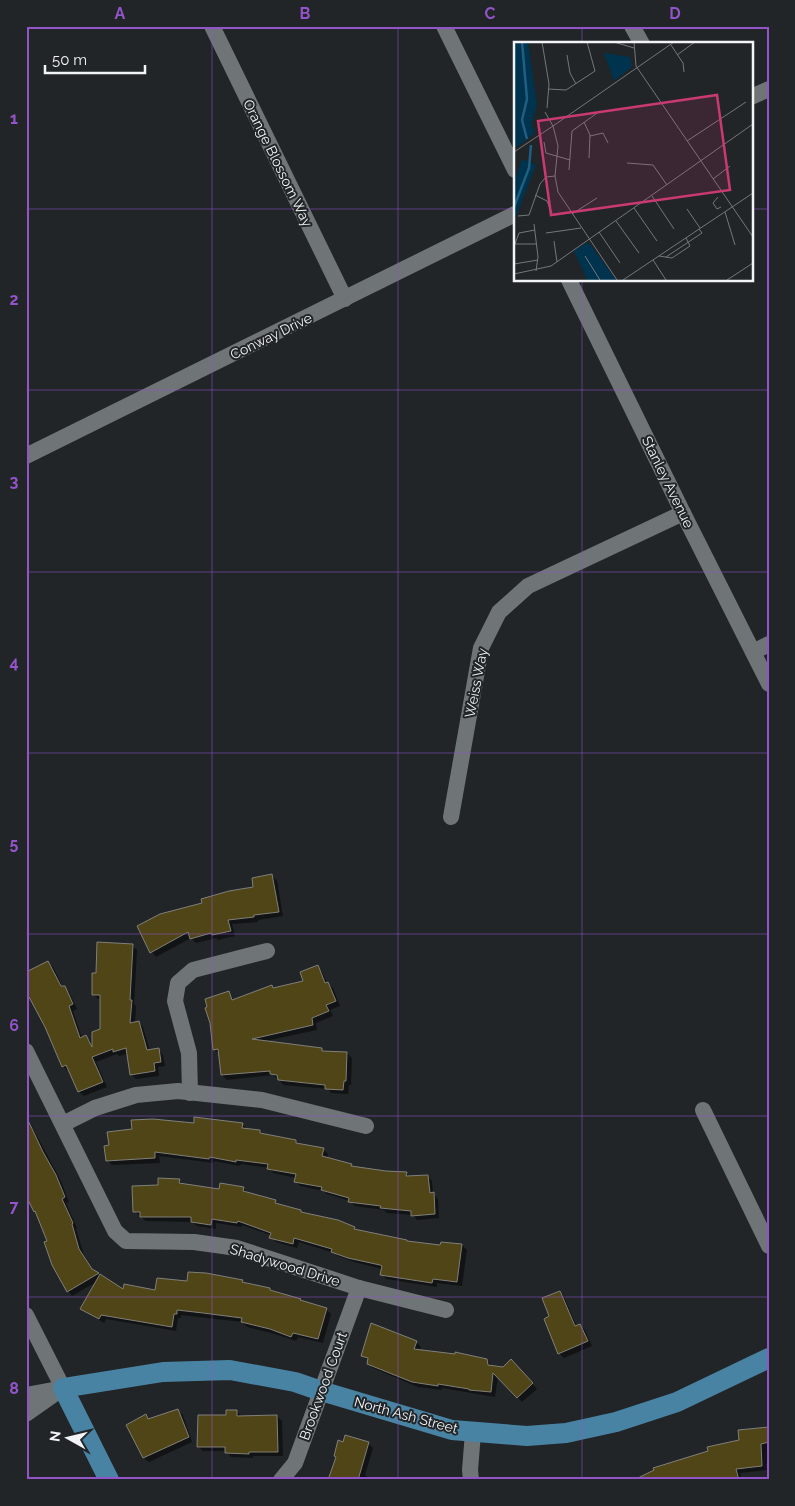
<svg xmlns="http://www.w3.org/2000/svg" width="795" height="1506" viewBox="0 0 795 1506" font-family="Raleway,sans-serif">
<rect width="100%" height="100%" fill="#212528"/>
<g fill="#0007">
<path d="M272 876 277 881 283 916 258 920V922L232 924 235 936 218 940 216 938 196 943 191 938 156 957 152 952 204 904 255 888Z"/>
<path d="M132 946 137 950 134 1004 136 1006 135 1023 139 1022 143 1027 150 1051 159 1050 163 1055 165 1066 158 1067 159 1076 136 1079 131 1074 128 1054 119 1056 117 1054 96 1062 107 1087 84 1096 79 1092 69 1070 68 1071 63 1066 46 1026 48 962 53 967 63 987 69 992 77 1009 73 1011 82 1038 86 1036 93 1043 101 1030V999H98L93 994 97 974Z"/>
<path d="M317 967 322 972 327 983 333 988 340 1006 330 1010 333 1016 316 1023 317 1030 265 1041 322 1050 324 1052 347 1053 352 1058 351 1085H349L348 1094 331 1093 328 1089 284 1085 273 1075 227 1080 222 1075 219 1054 214 1049 229 992 234 1001 272 986 274 989 305 982Z"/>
<path d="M26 1115 61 1181 69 1202 66 1203 77 1228 76 1229 84 1255 94 1272 124 1291H156L188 1282 242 1281 270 1289 326 1309 331 1314 323 1343 298 1337 296 1341 275 1334 247 1327 242 1322 181 1315V1318H178L176 1331 106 1319 104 1323 87 1313 82 1309 98 1281 72 1296 68 1291 38 1214 26 1192Z"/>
<path d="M242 1124 247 1129 260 1131 264 1135 295 1141 299 1144 323 1149 328 1154 327 1159 351 1165 354 1168 406 1173 411 1177 428 1176 432 1181 433 1194 438 1199 439 1218 417 1220 413 1215 387 1213 384 1210 355 1206 350 1201 327 1194 324 1191 300 1186 296 1182V1178L273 1173 269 1168 241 1164 240 1166 214 1161V1163L159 1156 160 1163 112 1165 107 1160 195 1125Z"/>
<path d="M179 1180 184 1185 220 1190 243 1188 248 1193 275 1202 279 1205 354 1228 357 1231 407 1241 442 1246V1243L462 1245 467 1250 462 1286 437 1283V1287L386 1279 382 1274V1269L354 1262 338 1256 334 1253 299 1242 297 1248 276 1242 271 1237V1235L242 1225V1227L216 1223V1229L197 1226 192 1222 146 1221 134 1211 159 1186Z"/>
<path d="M560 1292 564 1297 577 1327 580 1325 585 1330 592 1346 564 1358 559 1353 551 1317Z"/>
<path d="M416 1342 421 1347 420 1351 487 1360 492 1367 503 1368 516 1366 537 1389 522 1402 498 1376 495 1397 442 1388V1390L418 1387 373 1368 368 1364 369 1361 362 1356Z"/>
<path d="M178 1410 183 1415 192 1442 149 1462 144 1458 128 1425 145 1416 149 1420Z"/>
<path d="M237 1411 241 1416H277L282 1421 283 1456H253V1458L231 1457 226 1451H203L198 1446 227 1416Z"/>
<path d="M769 1429V1464H766L767 1470 740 1473 742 1480H637Z"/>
<path d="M368 1443 373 1448 365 1475 372 1480H329Z"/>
</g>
<g fill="#504517" stroke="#807f7a">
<path d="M272 874 279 912 254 915V917L228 920 231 931 212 935 211 933 190 939 188 932 150 953 137 926 160 914 202 903 201 899 229 891 253 887 252 878Z"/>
<path d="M97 942 133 944 130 1000H132L130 1023 139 1021 147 1050 159 1048 161 1062 154 1063 155 1071 130 1075 126 1048 113 1052V1049L92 1057 103 1082 78 1092 66 1065 62 1067 45 1027 29 997 26 999V972L48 961 61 986H65L73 1004 69 1006 80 1038 86 1035 92 1047V1032L100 1029V995H92V973H96Z"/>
<path d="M318 965 325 983 328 982 336 1001 326 1005 329 1011 312 1018 313 1025 252 1039 322 1048V1051L347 1052 346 1081H344L343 1090 325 1089V1085L278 1080 277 1075 270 1074V1071L221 1075 218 1049 213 1050 210 1023 205 1008 207 1007 205 999 229 991 232 1000 272 985 273 988 303 981 300 972Z"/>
<path d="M26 1116 43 1152 56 1175 65 1197 62 1199 73 1223 72 1224 79 1249 92 1269 99 1273 67 1292 52 1265 44 1242 47 1241 35 1211 34 1212 26 1196Z"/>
<path d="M194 1117 243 1123 242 1128 260 1130V1133L296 1140V1143L324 1148 322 1156 352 1164 351 1166 386 1171 407 1172 406 1176 428 1175 430 1193 434 1192 435 1214 411 1216V1211L380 1208 381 1206 348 1202 349 1198 321 1190 322 1187 294 1182 296 1174 267 1169 268 1164 236 1160V1162L210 1157 209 1159 155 1152V1158L106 1161 104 1146 109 1145 107 1132 132 1129 131 1120 153 1119 194 1123Z"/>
<path d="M158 1178 180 1179 179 1183 219 1189 220 1183 244 1187 243 1191 276 1200 275 1203 301 1210V1212L338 1220 355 1227 354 1229 407 1240V1241L440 1245 441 1242 462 1244 457 1282 433 1279 432 1283 380 1275 382 1266 380 1265 348 1258 331 1252 332 1249 294 1238 293 1244 269 1238 271 1233 238 1221 237 1223 212 1219 211 1225 191 1222V1217H140V1212H133L132 1186 158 1185Z"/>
<path d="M188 1272 206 1273 243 1280 242 1282 270 1288V1290L301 1299 300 1300 327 1308 318 1339 293 1333 291 1337 270 1329 241 1322 242 1318 203 1313 177 1310V1314H174L172 1327 101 1315 99 1319 80 1309 100 1274 123 1289 124 1284 155 1290 157 1278 187 1281Z"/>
<path d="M560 1291 575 1326 580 1324 588 1341 558 1354 544 1319 549 1316 542 1298Z"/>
<path d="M371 1323 417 1341 414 1349 455 1354V1352L487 1359 488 1365 503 1367 511 1359 533 1383 517 1398 493 1373 491 1392 469 1390V1389L438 1384V1386L412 1382 367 1364 368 1358 361 1356Z"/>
<path d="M178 1409 189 1437 143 1458 126 1425 146 1414 148 1419Z"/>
<path d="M226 1410H237V1416L277 1415 278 1452H249V1454L225 1453V1447H197L198 1415H226Z"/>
<path d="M769 1427V1442L761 1444 762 1466 736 1469 739 1480H634L654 1470 653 1468 708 1451 707 1447 739 1440 738 1430Z"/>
<path d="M345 1435 369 1442 358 1480H328L336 1457 334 1456 338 1440 343 1442Z"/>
</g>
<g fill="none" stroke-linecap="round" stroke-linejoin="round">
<g stroke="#6f7477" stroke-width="16">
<path d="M212 26 345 299"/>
<path d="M444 26 515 170"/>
<path d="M632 26 642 44"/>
<path d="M751 97 769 89"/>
<path d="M569 280 683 513 769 684"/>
<path d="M26 456 515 214"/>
<path d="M753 652 769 644"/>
<path d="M451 817 481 648 499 612 528 586 683 513"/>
<path d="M26 1051 115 1231 126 1241 194 1242 237 1248 359 1288 446 1310"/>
<path d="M190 1093 189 1053 175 1001 178 983 193 970 267 951"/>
<path d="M703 1110 769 1246"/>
<path d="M63 1124 95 1108 136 1095 178 1091 262 1100 366 1126"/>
<path d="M26 1315 63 1388"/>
<path d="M26 1395 58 1389"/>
<path d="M26 1414 63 1388"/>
<path d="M281 1480 295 1463 359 1288"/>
<path d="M471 1480 470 1470 473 1433"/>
</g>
<path stroke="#4983a4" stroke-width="20" d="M109 1480 63 1388 163 1372 230 1370 295 1382 321 1391 452 1430 527 1436 566 1433 616 1422 677 1402 769 1358"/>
</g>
<path fill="none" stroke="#9354ca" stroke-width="1" stroke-opacity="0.55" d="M212 26V1480M398 26V1480M582 26V44M26 209H515M751 209H769M582 280V1480M26 390H769M26 572H769M26 753H769M26 934H769M26 1116H769M26 1297H769"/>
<g text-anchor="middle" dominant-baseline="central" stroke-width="4" stroke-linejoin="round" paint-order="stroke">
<g font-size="14" fill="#f2f4f6" stroke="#212528">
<text transform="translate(278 163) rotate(64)">Orange Blossom Way</text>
<text transform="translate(271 336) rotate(-26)">Conway Drive</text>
<text transform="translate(668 482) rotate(64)">Stanley Avenue</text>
<text transform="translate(476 683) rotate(-79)">Weiss Way</text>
<text transform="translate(285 1265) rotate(17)">Shadywood Drive</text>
<text transform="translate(323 1386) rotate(-70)">Brookwood Court</text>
<text transform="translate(406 1415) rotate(15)">North Ash Street</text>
</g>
</g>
<g transform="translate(514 42)">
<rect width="239" height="239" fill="#212528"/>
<path d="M0 0H6L7 20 9 61 4 87 12 99 0 106ZM90 11 116 15 118 25 100 39ZM72 201 76 202 102 238H73L60 209Z" fill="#00334e"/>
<path d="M6 0H14L23 63 18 82 21 91 12 98 4 87 9 61ZM8 117 22 123 0 180V139Z" fill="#00334e"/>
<path fill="none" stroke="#1e5f84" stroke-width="2.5" d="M8 0 13 57 8 78 13 97M0 165 15 126 17 103"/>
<path fill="none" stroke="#75787a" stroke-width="1" d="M28 0 35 42 33 66M100 0 120 6M120 0 122 24 239 195M157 3 169 21 170 30M53 13 56 31 62 42M163 13 181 0M34 47 52 48 81 29 73 0M31 70 39 84M70 80 76 93 75 116M39 84 160 0M76 94 89 91 94 101M173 99 232 60M30 100 32 111 56 118M0 110 39 84 44 104 41 134 44 150 103 238M113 121 139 123 153 143M55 128 58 89 86 69M199 137 216 124M21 153 33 159 38 171M138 154 160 187M204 155 199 161 203 167 207 165M120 166 143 199M173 167 186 186M211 170 221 203M58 172 83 156M4 174 15 173 26 142 32 135 41 134M102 179 125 211M20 182 24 215 22 229M85 190 106 221M32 191 67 186M40 199 43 220M0 202H23M1 202 5 191 21 188M71 214 86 238M145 214 158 216 176 204 172 196M152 215 188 191 185 187M139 218 152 238M0 222 24 218M0 232 37 224 239 82M109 238 239 151M213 238 239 221"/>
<path fill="#c93972" fill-opacity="0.15" stroke="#c93972" stroke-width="2.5" d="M203 53 216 148 37 173 24 79Z"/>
<rect width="239" height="239" fill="none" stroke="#f2f4f6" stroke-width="2.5"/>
</g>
<rect width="795" height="1506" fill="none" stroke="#212528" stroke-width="55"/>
<g transform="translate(68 1438) rotate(278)" stroke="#212528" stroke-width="4" paint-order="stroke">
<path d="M0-4L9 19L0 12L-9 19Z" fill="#f2f4f6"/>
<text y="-8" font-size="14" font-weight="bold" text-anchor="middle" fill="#f2f4f6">N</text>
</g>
<path d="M45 65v8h100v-8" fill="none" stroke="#f2f4f6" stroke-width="2.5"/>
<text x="52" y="65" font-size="15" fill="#f2f4f6" stroke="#212528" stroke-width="4" paint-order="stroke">50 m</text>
<rect x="28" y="28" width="740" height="1450" fill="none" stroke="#9354ca" stroke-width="2"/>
<g font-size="16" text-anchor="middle" font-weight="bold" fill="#9354ca">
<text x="120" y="19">A</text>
<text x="305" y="19">B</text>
<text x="490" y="19">C</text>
<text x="675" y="19">D</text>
<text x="14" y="124">1</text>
<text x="14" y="305">2</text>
<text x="14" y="487">3</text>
<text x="14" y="668">4</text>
<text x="14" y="849">5</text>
<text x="14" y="1031">6</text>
<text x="14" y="1212">7</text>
<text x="14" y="1394">8</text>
</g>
</svg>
